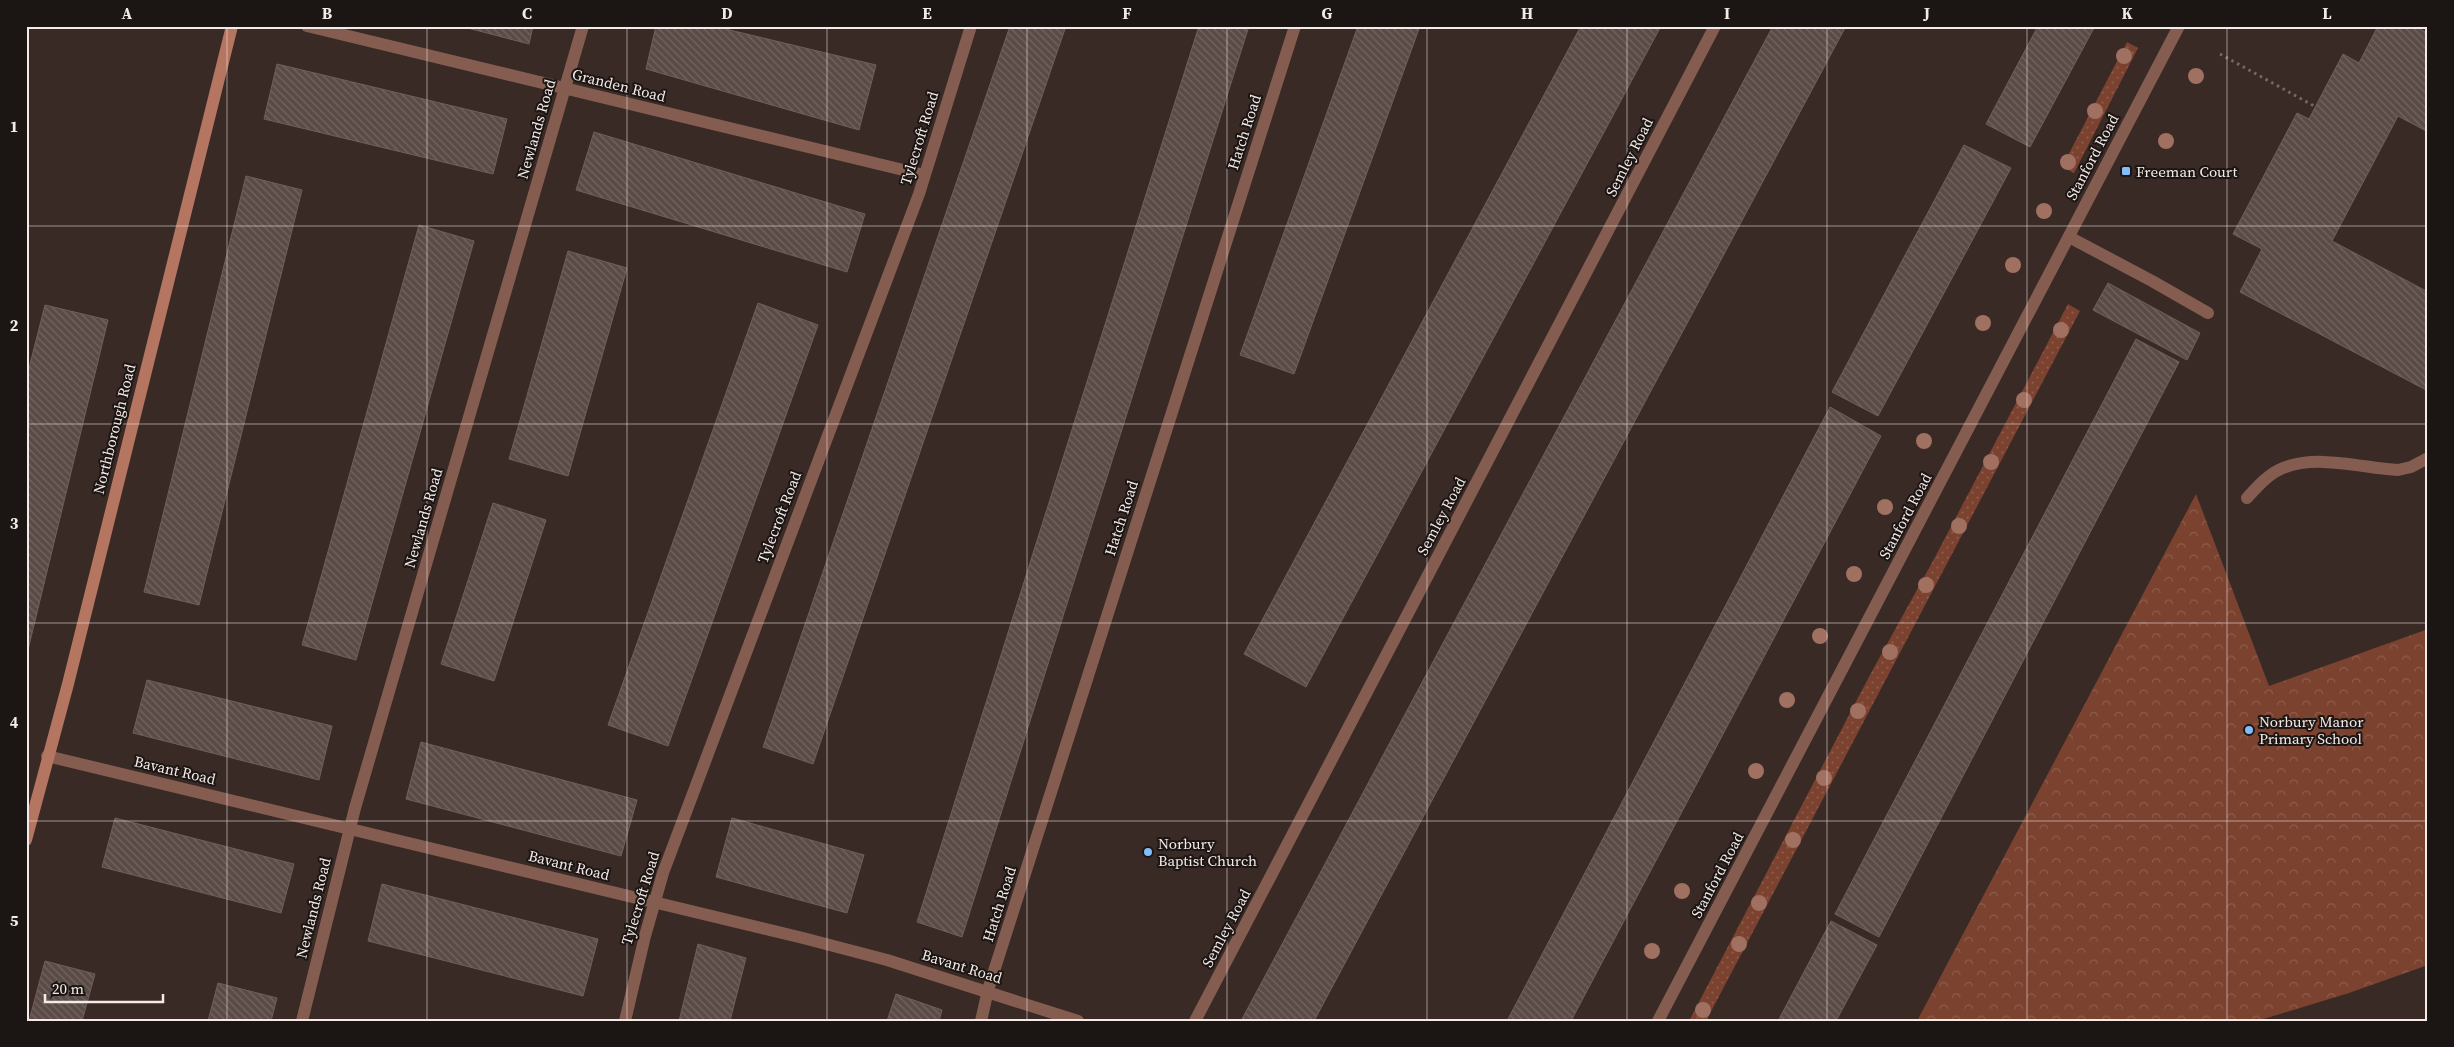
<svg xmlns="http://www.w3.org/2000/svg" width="2454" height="1047" viewBox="0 0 2454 1047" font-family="'Source Serif 4',serif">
<defs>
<pattern id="grass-dots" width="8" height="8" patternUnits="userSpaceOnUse" patternTransform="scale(1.25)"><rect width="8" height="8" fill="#7a422f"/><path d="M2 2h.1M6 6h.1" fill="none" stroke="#8e5d4d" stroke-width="1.8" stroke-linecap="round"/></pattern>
<pattern id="park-crowns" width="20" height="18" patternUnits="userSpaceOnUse" patternTransform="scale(1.25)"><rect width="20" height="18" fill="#7a422f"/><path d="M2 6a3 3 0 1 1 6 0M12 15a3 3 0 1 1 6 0" fill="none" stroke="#8e5d4d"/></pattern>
<pattern id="building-back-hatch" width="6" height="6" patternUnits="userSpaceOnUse" patternTransform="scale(1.25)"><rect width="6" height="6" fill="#5b4b46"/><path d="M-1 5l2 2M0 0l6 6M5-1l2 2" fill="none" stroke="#736561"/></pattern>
</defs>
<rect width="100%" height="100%" fill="#392a26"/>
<g fill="url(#grass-dots)">
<path d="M2127 42 2138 48 2074 173 2062 167Z"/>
<path d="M2068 304 2080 311 1706 1021H1689L1871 673 1934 559Z"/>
</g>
<path fill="url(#park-crowns)" d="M2196 494 2269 686 2428 629V965L2349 993 2257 1021H1917Z"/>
<g fill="url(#building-back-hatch)" stroke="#705f5a">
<path d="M460 26H533L529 44Z"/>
<path d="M656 26H713L876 65 859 130 646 69Z"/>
<path d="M1010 26H1066L813 764 763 747Z"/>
<path d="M1199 26H1249L962 937 917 922Z"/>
<path d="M1358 26H1420L1294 374 1240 355Z"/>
<path d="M1581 26H1661L1306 687 1244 654Z"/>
<path d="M1773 26H1846L1314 1021H1241Z"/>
<path d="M2038 26H2095L2030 147 1986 124Z"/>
<path d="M2378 26H2414L2428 33V132L2398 116 2332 241 2428 292V391L2240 292 2262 249 2233 234 2297 113 2309 119 2343 54 2359 63Z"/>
<path d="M277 64 507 119 493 174 264 119Z"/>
<path d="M594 132 865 214 847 272 576 190Z"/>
<path d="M1964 145 2011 168 1878 416 1832 392Z"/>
<path d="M246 176 302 190 199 605 144 592Z"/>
<path d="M419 225 474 241 356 660 302 645Z"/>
<path d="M568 251 627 268 568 476 509 459Z"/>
<path d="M2108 283 2200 333 2187 360 2093 310Z"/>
<path d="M758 303 818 325 668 746 608 725Z"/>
<path d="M45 305 108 320 26 658V380Z"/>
<path d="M2136 339 2179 362 1879 937 1835 914Z"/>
<path d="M1830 407 1881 436 1571 1021H1507Z"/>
<path d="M493 503 546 520 494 681 441 664Z"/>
<path d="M147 680 332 726 319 780 133 733Z"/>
<path d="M421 742 637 800 621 856 406 799Z"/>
<path d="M115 818 294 864 281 913 102 867Z"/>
<path d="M732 818 864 855 847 913 716 877Z"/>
<path d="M382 884 598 939 583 996 368 941Z"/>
<path d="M1831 921 1877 945 1836 1021H1778Z"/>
<path d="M698 944 746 958 730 1021H679Z"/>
<path d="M45 961 95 974 82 1021H29Z"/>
<path d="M218 983 277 998 271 1021H208Z"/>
<path d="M896 994 942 1010 939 1021H887Z"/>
</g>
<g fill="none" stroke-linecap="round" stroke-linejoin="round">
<path stroke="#766965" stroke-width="3" stroke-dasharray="2.5 4" stroke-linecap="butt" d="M2220 54 2316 107"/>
<g stroke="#855d50" stroke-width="12">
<path d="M2069 237 2152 281 2208 313"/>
<path d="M2247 498C2257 487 2268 474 2283 468 2318 454 2362 468 2398 470L2411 467 2428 458"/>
</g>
<g stroke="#855d50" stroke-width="12">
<path d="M307 26 924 175"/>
<path d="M47 756 803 938 887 960 1078 1021"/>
<path d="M302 1021 355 808 583 26"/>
<path d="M625 1021 645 936 663 873 919 194 971 26"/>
<path d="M981 1021 988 990 1295 26"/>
<path d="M1195 1021 1715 26"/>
<path d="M1658 1021 2179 26"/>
</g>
<path stroke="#b57661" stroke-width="12" d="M26 840 68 684 232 26"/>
</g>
<g fill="#a07061">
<circle cx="2124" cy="56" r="8"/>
<circle cx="2196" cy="76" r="8"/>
<circle cx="2095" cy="111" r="8"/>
<circle cx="2166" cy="141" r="8"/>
<circle cx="2068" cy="162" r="8"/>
<circle cx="2044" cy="211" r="8"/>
<circle cx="2013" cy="265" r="8"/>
<circle cx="1983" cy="323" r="8"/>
<circle cx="2061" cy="330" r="8"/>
<circle cx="2024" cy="400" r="8"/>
<circle cx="1924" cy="441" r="8"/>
<circle cx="1991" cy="462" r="8"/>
<circle cx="1885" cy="507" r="8"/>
<circle cx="1959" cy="526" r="8"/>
<circle cx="1854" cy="574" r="8"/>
<circle cx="1926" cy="585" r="8"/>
<circle cx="1820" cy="636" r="8"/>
<circle cx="1890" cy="652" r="8"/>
<circle cx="1787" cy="700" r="8"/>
<circle cx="1858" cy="711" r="8"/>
<circle cx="1756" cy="771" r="8"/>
<circle cx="1824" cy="778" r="8"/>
<circle cx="1793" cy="840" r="8"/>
<circle cx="1682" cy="891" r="8"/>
<circle cx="1759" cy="903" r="8"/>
<circle cx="1739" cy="944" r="8"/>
<circle cx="1652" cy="951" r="8"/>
<circle cx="1703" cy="1010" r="8"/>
</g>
<path fill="none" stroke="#f4eae7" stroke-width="1" stroke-opacity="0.55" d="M227 26V1021M427 26V1021M627 26V1021M827 26V1021M1027 26V1021M1227 26V1021M1427 26V1021M1627 26V1021M1827 26V1021M2027 26V1021M2227 26V1021M26 226H2428M26 424H2428M26 623H2428M26 821H2428"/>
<g fill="#80bdfa" stroke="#1b1513" stroke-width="2">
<rect x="2121" y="166" width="10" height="10" rx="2.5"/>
<circle cx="2249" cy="730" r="5"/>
<circle cx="1148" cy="852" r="5"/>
</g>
<g text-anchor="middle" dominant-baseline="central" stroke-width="4" stroke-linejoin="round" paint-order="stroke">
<g font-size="15" fill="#f4eae7" stroke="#1b1513">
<text transform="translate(619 85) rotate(14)">Granden Road</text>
<text transform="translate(536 129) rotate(-74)">Newlands Road</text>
<text transform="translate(1244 132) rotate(-72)">Hatch Road</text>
<text transform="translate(919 138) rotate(-73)">Tylecroft Road</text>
<text transform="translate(1629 157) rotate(-63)">Semley Road</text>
<text transform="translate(2092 157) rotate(-62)">Stanford Road</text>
<text transform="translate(114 429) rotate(-76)">Northborough Road</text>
<text transform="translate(1441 516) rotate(-62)">Semley Road</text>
<text transform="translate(1905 516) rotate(-62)">Stanford Road</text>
<text transform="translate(779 517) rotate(-69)">Tylecroft Road</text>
<text transform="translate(423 518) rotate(-74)">Newlands Road</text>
<text transform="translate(1121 518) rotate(-72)">Hatch Road</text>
<text transform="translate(175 770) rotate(13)">Bavant Road</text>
<text transform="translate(569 865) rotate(14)">Bavant Road</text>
<text transform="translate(1717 875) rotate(-62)">Stanford Road</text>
<text transform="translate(640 898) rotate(-73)">Tylecroft Road</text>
<text transform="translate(999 904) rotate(-72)">Hatch Road</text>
<text transform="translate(313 908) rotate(-76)">Newlands Road</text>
<text transform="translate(1226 928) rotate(-62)">Semley Road</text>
<text transform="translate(962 966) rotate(17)">Bavant Road</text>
</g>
<g font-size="15" fill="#f4eae7" stroke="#1b1513" text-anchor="start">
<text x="2136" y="171">Freeman Court</text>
<text x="2259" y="721">Norbury Manor<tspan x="2259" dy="17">Primary School</tspan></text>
<text x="1158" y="843">Norbury<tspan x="1158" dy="17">Baptist Church</tspan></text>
</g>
</g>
<rect width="2454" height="1047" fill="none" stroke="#1b1513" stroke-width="55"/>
<path d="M45 994v8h118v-8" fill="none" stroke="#f4eae7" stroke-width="2.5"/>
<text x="52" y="994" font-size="15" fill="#f4eae7" stroke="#1b1513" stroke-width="4" paint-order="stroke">20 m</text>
<rect x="28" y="28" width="2398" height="992" fill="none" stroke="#f4eae7" stroke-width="2"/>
<g font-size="16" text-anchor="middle" font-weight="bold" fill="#f4eae7">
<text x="127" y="19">A</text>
<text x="327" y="19">B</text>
<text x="527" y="19">C</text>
<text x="727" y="19">D</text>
<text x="927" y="19">E</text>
<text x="1127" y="19">F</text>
<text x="1327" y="19">G</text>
<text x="1527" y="19">H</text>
<text x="1727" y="19">I</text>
<text x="1927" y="19">J</text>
<text x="2127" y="19">K</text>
<text x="2327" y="19">L</text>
<text x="14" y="132">1</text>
<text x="14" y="331">2</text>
<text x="14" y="529">3</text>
<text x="14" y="728">4</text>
<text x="14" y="926">5</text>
</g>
</svg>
